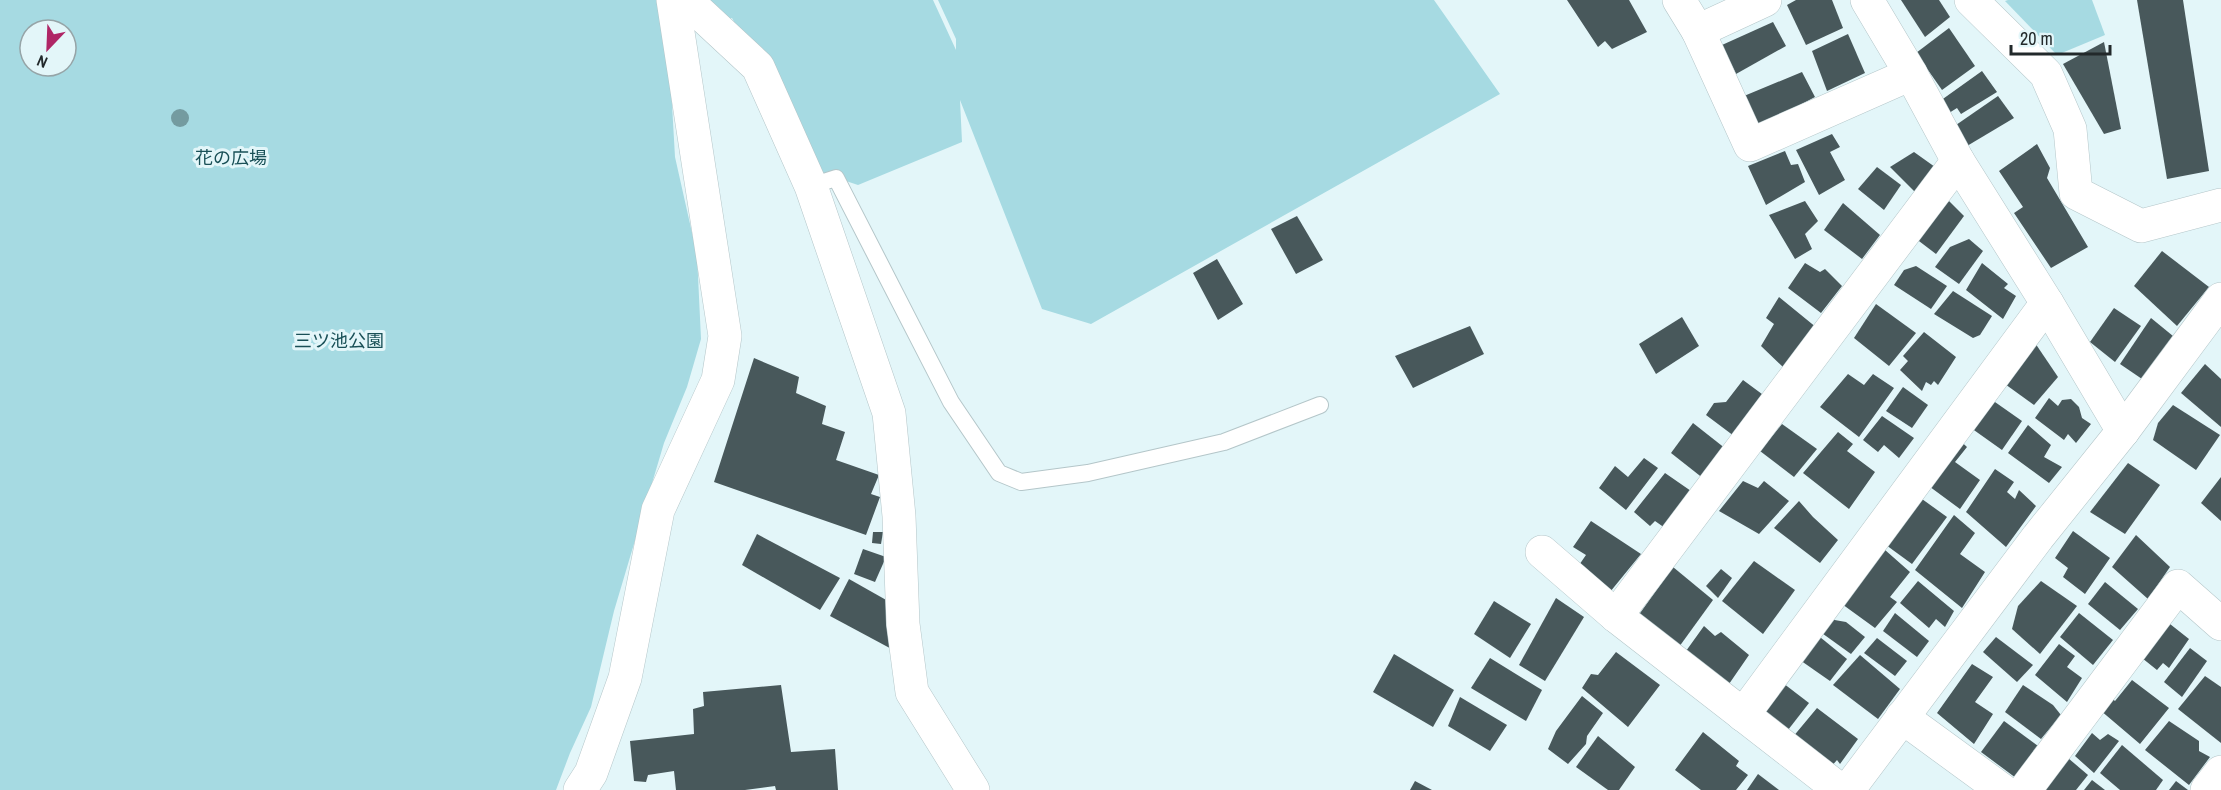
<svg xmlns="http://www.w3.org/2000/svg" width="2221" height="790" viewBox="0 0 2221 790" font-family="'Archivo Narrow','Noto Sans JP',sans-serif">
<rect width="100%" height="100%" fill="#e3f6f9"/>
<g fill="#a6dae2" fill-rule="evenodd">
<path d="M0 0H933L956 50V39L938 0H1434L1500 94 1091 324 1042 309 960 100 962 142 858 185 813 170 732 18 668 34 675 157 697 255 701 339 687 387 664 443 614 611 591 707 570 753 556 790H0ZM30 30H66V66H30Z"/>
<path d="M2008 0H2092L2105 35 2057 55 2005 1Z"/>
</g>
<g fill="#48585b">
<path d="M1567 0H1629L1647 32 1612 49 1605 41 1598 47Z"/>
<path d="M1796 0H1832L1843 28 1806 45 1787 5Z"/>
<path d="M1901 0H1939L1950 17 1925 37Z"/>
<path d="M2137 0H2183L2209 171 2167 179Z"/>
<path d="M1773 22 1786 46 1736 74 1722 45Z"/>
<path d="M1949 28 1975 66 1942 90 1916 53Z"/>
<path d="M1848 34 1865 73 1827 91 1812 51Z"/>
<path d="M2104 42 2121 129 2104 134 2063 64Z"/>
<path d="M1982 71 1997 92 1961 114 1957 108 1949 113 1940 101Z"/>
<path d="M1802 72 1815 97 1798 106 1759 132 1744 96Z"/>
<path d="M1998 96 2014 118 1967 146 1956 125Z"/>
<path d="M1832 134 1840 147 1830 152 1845 180 1819 195 1796 150Z"/>
<path d="M2037 144 2050 168 2047 178 2088 247 2051 268 2014 213 2023 207 1999 171Z"/>
<path d="M1785 151 1791 165 1798 164 1805 182 1766 205 1748 166Z"/>
<path d="M1914 152 1935 167 1917 194 1890 167Z"/>
<path d="M1877 167 1901 185 1884 210 1858 189Z"/>
<path d="M1805 201 1818 221 1805 234 1812 249 1795 259 1769 215Z"/>
<path d="M1949 201 1964 216 1936 254 1915 238Z"/>
<path d="M1843 203 1880 235 1862 259 1824 230Z"/>
<path d="M1297 216 1323 260 1296 274 1271 229Z"/>
<path d="M1969 239 1983 251 1959 284 1935 267 1950 247Z"/>
<path d="M2162 251 2209 287 2177 326 2134 286Z"/>
<path d="M1217 259 1243 304 1218 320 1193 273Z"/>
<path d="M1805 263 1820 272 1825 269 1842 286 1821 313 1788 288Z"/>
<path d="M1982 263 2008 284 2004 288 2016 296 2003 319 1966 290Z"/>
<path d="M1916 266 1947 286 1931 309 1894 285 1904 270Z"/>
<path d="M1953 291 1992 316 1980 335 1973 338 1934 314Z"/>
<path d="M1779 297 1817 328 1783 367 1761 346 1774 324 1766 318Z"/>
<path d="M1876 304 1916 333 1889 366 1854 338Z"/>
<path d="M2114 308 2141 326 2115 362 2090 342Z"/>
<path d="M1682 317 1699 346 1656 374 1639 344Z"/>
<path d="M2151 318 2173 336 2142 379 2120 364Z"/>
<path d="M1470 326 1484 354 1413 388 1395 356Z"/>
<path d="M1924 332 1956 357 1938 385 1934 381 1931 385 1926 382 1922 391 1900 370 1908 361 1903 356Z"/>
<path d="M2031 337 2058 377 2034 405 1998 379Z"/>
<path d="M754 358 799 377 796 393 826 406 822 424 845 432 836 460 879 475 871 494 880 497 866 535 714 482Z"/>
<path d="M2205 364 2221 379V427L2181 393Z"/>
<path d="M1848 374 1864 385 1873 374 1894 388 1859 437 1820 407Z"/>
<path d="M1743 380 1766 397 1734 436 1706 415 1714 403 1726 402Z"/>
<path d="M1903 387 1928 405 1912 428 1886 411Z"/>
<path d="M1985 395 2022 421 2002 450 1964 423Z"/>
<path d="M2049 398 2058 406 2062 400 2071 399 2079 407 2082 418 2091 424 2076 443 2068 434 2064 440 2035 418Z"/>
<path d="M2173 405 2220 435 2196 470 2153 440 2158 423Z"/>
<path d="M1882 416 1914 438 1899 458 1884 445 1878 452 1863 440Z"/>
<path d="M1693 423 1726 449 1704 479 1671 453Z"/>
<path d="M1782 424 1817 449 1794 477 1760 451Z"/>
<path d="M2028 425 2051 445 2044 457 2062 467 2049 483 2008 453Z"/>
<path d="M1838 432 1853 444 1847 451 1875 472 1849 509 1803 473Z"/>
<path d="M1955 436 1967 447 1955 462 1980 480 1960 509 1922 481Z"/>
<path d="M1644 458 1658 468 1626 510 1599 488 1615 466 1628 477Z"/>
<path d="M2128 463 2160 485 2125 534 2090 512Z"/>
<path d="M1995 469 2014 482 2007 492 2015 499 2019 490 2036 506 2006 547 1966 512Z"/>
<path d="M1665 473 1691 491 1665 528 1655 521 1650 526 1634 512Z"/>
<path d="M2221 477V521L2201 503Z"/>
<path d="M1743 481 1758 488 1764 481 1789 501 1759 534 1719 511Z"/>
<path d="M1922 499 1947 517 1912 564 1886 545Z"/>
<path d="M1799 501 1813 517 1838 540 1820 563 1774 528Z"/>
<path d="M1954 515 1975 533 1960 554 1985 572 1962 608 1915 570Z"/>
<path d="M1591 521 1641 554 1610 592 1577 568 1586 555 1573 547Z"/>
<path d="M2073 531 2110 558 2085 594 2063 577 2068 568 2055 558Z"/>
<path d="M873 532H883L881 544 872 543Z"/>
<path d="M757 534 840 578 820 610 742 565Z"/>
<path d="M2136 535 2170 567 2148 599 2112 567Z"/>
<path d="M1876 542 1910 572 1890 597 1897 602 1875 628 1835 599Z"/>
<path d="M863 549 886 557 875 582 854 574Z"/>
<path d="M1754 561 1795 590 1763 634 1722 601Z"/>
<path d="M1673 567 1713 600 1679 647 1638 616Z"/>
<path d="M1721 569 1732 578 1718 598 1706 586Z"/>
<path d="M849 579 895 605 899 653 830 616Z"/>
<path d="M1918 581 1954 611 1945 627 1936 619 1929 628 1900 603Z"/>
<path d="M2041 581 2077 606 2040 654 2012 629 2018 606Z"/>
<path d="M2105 582 2138 609 2120 630 2088 604Z"/>
<path d="M1556 598 1584 617 1545 681 1519 665Z"/>
<path d="M1494 601 1531 624 1510 658 1474 634Z"/>
<path d="M1895 613 1929 641 1917 657 1883 631Z"/>
<path d="M2079 613 2113 640 2093 665 2060 637Z"/>
<path d="M1829 619 1846 622 1865 637 1851 654 1819 631Z"/>
<path d="M2170 624 2189 639 2169 668 2163 663 2157 670 2142 658Z"/>
<path d="M1704 626 1715 636 1721 632 1749 655 1729 684 1686 651Z"/>
<path d="M1815 633 1847 659 1830 681 1797 658Z"/>
<path d="M1996 637 2033 665 2017 682 1983 652Z"/>
<path d="M1877 638 1907 661 1895 676 1864 653Z"/>
<path d="M2059 644 2075 656 2067 667 2082 678 2067 702 2035 675Z"/>
<path d="M2190 648 2207 661 2182 697 2164 682Z"/>
<path d="M1616 652 1660 685 1628 727 1582 688 1591 674 1598 675Z"/>
<path d="M1394 654 1454 690 1433 727 1373 692Z"/>
<path d="M1860 655 1900 689 1878 719 1833 685Z"/>
<path d="M1490 658 1542 690 1526 721 1471 688Z"/>
<path d="M1972 664 1993 677 1975 702 1993 714 1974 744 1937 713Z"/>
<path d="M2205 676 2221 687V743L2178 709Z"/>
<path d="M1779 680 1809 703 1788 730 1758 706Z"/>
<path d="M2132 680 2169 708 2140 744 2100 710 2110 697 2115 701Z"/>
<path d="M781 685 791 752 835 749 838 790H776L775 786 745 790H676L674 771 648 775 646 782 634 781 630 741 694 734 693 709 704 706 703 692Z"/>
<path d="M2023 685 2053 705 2061 715 2041 739 2005 712Z"/>
<path d="M1582 696 1603 713 1587 736 1586 744 1568 764 1548 749 1556 731Z"/>
<path d="M1460 697 1507 725 1490 751 1448 726Z"/>
<path d="M1817 708 1858 739 1840 764 1837 760 1830 768 1792 738Z"/>
<path d="M2004 721 2038 746 2016 778 1981 752Z"/>
<path d="M2169 721 2199 741V751L2210 757 2189 785 2145 750Z"/>
<path d="M1703 732 1739 761 1736 766 1748 775 1736 790H1701L1675 770Z"/>
<path d="M2092 733 2100 740 2108 734 2119 741 2094 773 2075 756Z"/>
<path d="M1598 736 1635 767 1619 790H1608L1576 767Z"/>
<path d="M2122 745 2163 780 2156 790H2120L2100 773Z"/>
<path d="M2068 758 2088 775 2076 790H2041Z"/>
<path d="M1758 774 1779 790H1747Z"/>
<path d="M2092 780 2105 790H2084Z"/>
<path d="M1415 781 1432 790H1410Z"/>
<path d="M2176 781 2188 790H2169Z"/>
</g>
<g fill="none" stroke-linecap="round" stroke-linejoin="round">
<g stroke="#b4c6c9" stroke-width="18">
<path id="service" d="M811 186 836 178 951 402 999 473 1021 482 1088 473 1224 442 1320 405"/>
</g>
<g stroke="#b4c6c9" stroke-width="34">
<g id="minor">
<path d="M686 0 758 67 811 186 889 413 899 516 903 624 912 692 973 790"/>
<path d="M1679 0 1698 31 1750 145 1911 74"/>
<path d="M1867 0 1911 74 1958 161 2047 303 2123 431"/>
<path d="M1971 0 2046 74 2070 129 2076 193 2141 226 2221 205"/>
<path d="M1698 31 1765 0"/>
<path d="M1542 552 1616 616 1840 790"/>
<path d="M1616 616 1958 161"/>
<path d="M1743 715 2047 303"/>
<path d="M1902 717 2002 790"/>
<path d="M580 790 591 773 625 678 658 510 718 380 725 336 673 0"/>
<path d="M1848 790 2038 537 2123 431 2221 299"/>
<path d="M2025 790 2178 586 2221 624"/>
<path d="M2207 790 2221 772"/>
</g>
</g>
<use href="#service" stroke="#fff" stroke-width="16"/>
<use href="#minor" stroke="#fff" stroke-width="33"/>
</g>
<circle fill="#749ba0" cx="180" cy="118" r="9"/>
<g text-anchor="middle" dominant-baseline="central" stroke-width="6" stroke-linejoin="round" paint-order="stroke">
<g font-size="18" fill="#195057" stroke="#e3f6f9">
<text x="231" y="157">花の広場</text>
<text x="339" y="340">三ツ池公園</text>
</g>
</g>
<g transform="translate(48 48) rotate(203)"><circle r="28" fill="#e3f6f9" stroke="#96a4a7" stroke-width="1.5"/>
<path d="M0-4.5L10 22L0 15L-10 22Z" fill="#af2666"/>
<text y="-9" font-size="16" font-weight="bold" text-anchor="middle" fill="#22292b">N</text>
</g>
<path d="M2011 45v9h99v-9" fill="none" stroke="#22292b" stroke-width="3"/>
<text x="2020" y="45" font-size="18" fill="#22292b" stroke="#e3f6f9" stroke-width="4.5" paint-order="stroke">20 m</text>
</svg>
